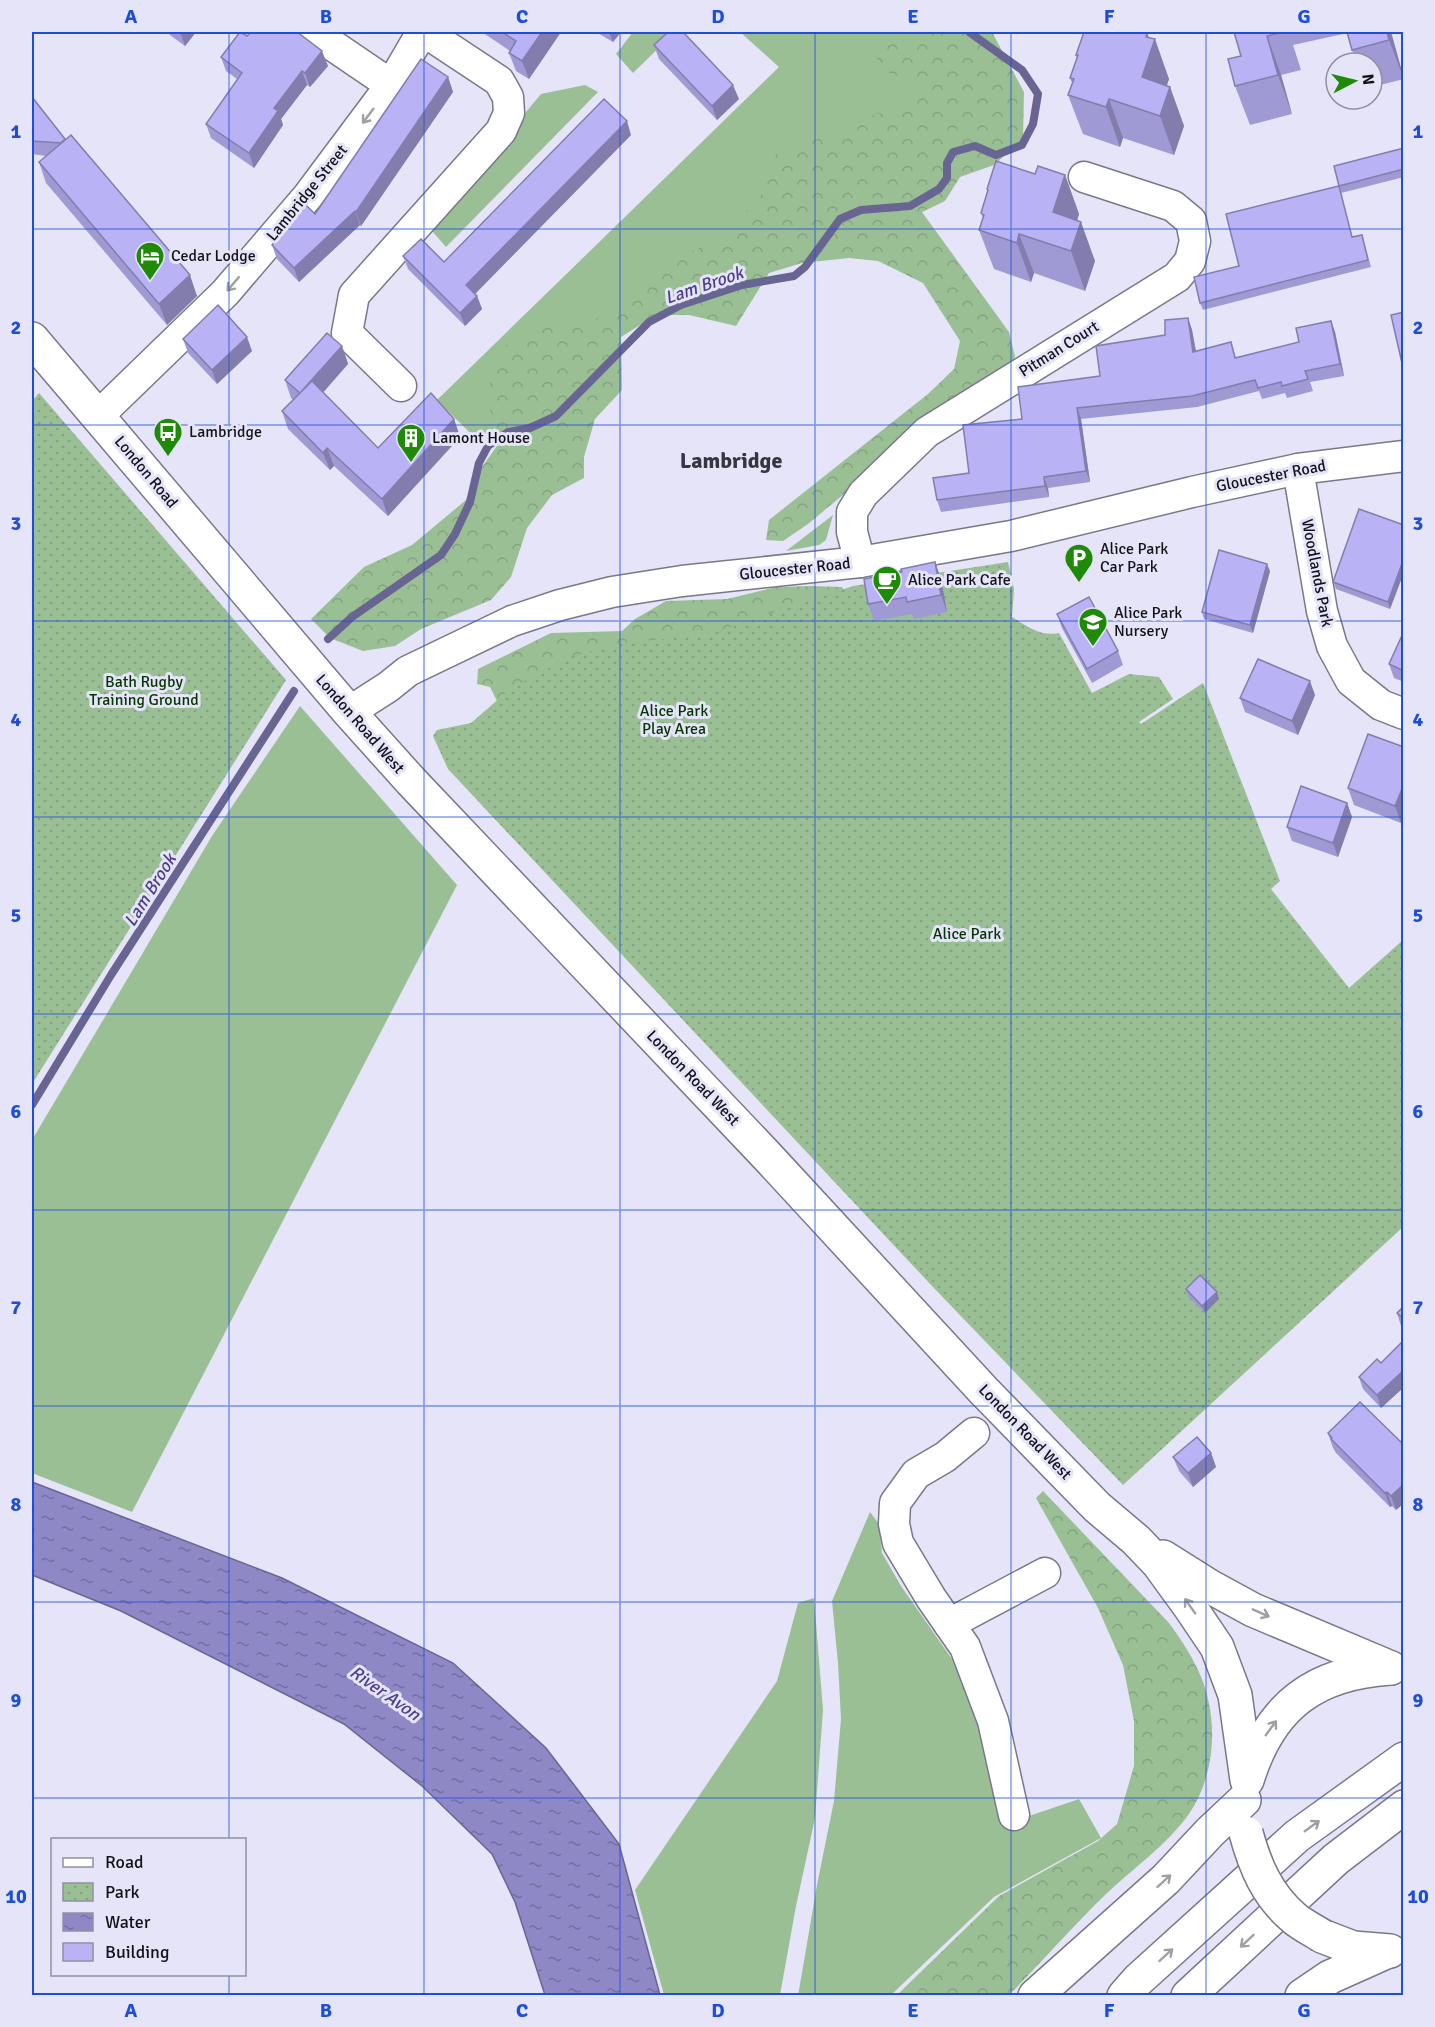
<svg xmlns="http://www.w3.org/2000/svg" width="1435" height="2027" viewBox="0 0 1435 2027" font-family="Signika,sans-serif">
<defs>
<pattern id="forest-crowns" width="20" height="18" patternUnits="userSpaceOnUse" patternTransform="scale(1.5)"><rect width="20" height="18" fill="#9bbf95"/><path d="M2 6a3 3 0 1 1 6 0M12 15a3 3 0 1 1 6 0" fill="none" stroke="#84a380"/></pattern>
<pattern id="park-dots" width="8" height="8" patternUnits="userSpaceOnUse" patternTransform="scale(1.5)"><rect width="8" height="8" fill="#9bbf95"/><path d="M2 2h.1M6 6h.1" fill="none" stroke="#84a380" stroke-width="1.8" stroke-linecap="round"/></pattern>
<pattern id="water-ripples" width="26" height="14" patternUnits="userSpaceOnUse" patternTransform="scale(1.5)"><rect width="26" height="14" fill="#8e88c7"/><path d="M2 4q2-2 4 0t4 0M15 11q2-2 4 0t4 0" fill="none" stroke="#736ea1"/></pattern>
</defs>
<rect width="100%" height="100%" fill="#e5e4f8"/>
<g fill="#9bbf95">
<path d="M633 32H675L633 73 616 54Z"/>
<path d="M740 32H946L984 106 639 295 479 442 437 400 779 67Z"/>
<path d="M585 85 598 92 446 247 426 224 516 124 541 94Z"/>
<path d="M833 515 826 540 819 545 786 551Z"/>
<path d="M300 706 457 885 132 1512 32 1473V1140L212 836Z"/>
<path d="M870 1512 879 1524 882 1553 901 1586 954 1662 975 1703 1006 1824 1079 1799 1101 1838 994 1897 891 1995 798 1996 817 1885 834 1801 841 1719 838 1663 832 1601Z"/>
<path d="M814 1598 823 1710 815 1818 796 1906 780 1995H664L635 1890 777 1681 798 1603Z"/>
</g>
<g fill="url(#forest-crowns)">
<path d="M917 32H992L1024 92 1023 139 994 165 960 177 945 201 922 212 1009 332 1015 357 1003 375 935 418 808 524 783 541 766 540 769 520 928 394 954 369 960 341 923 283 878 261 849 258 802 263 769 273 736 326 689 315H656L621 337 622 390 595 419 584 457V478L552 495 527 528 511 577 491 600 421 629 395 646 363 651 330 638 311 619 364 567 412 545 466 500 482 467 499 443 487 400 495 353 535 324 587 325 684 256 723 235 761 196 777 150 848 131 877 113H897L920 99 921 79H903L878 67 876 47 917 35Z"/>
<path d="M812 586 842 587 857 608 504 715 490 687 477 684 478 669 551 633 622 631 635 619 666 601 727 599 776 587Z"/>
<path d="M1043 1491 1169 1623C1180 1638 1190 1653 1198 1670 1219 1714 1217 1773 1189 1814 1167 1845 1131 1870 1104 1896 1071 1928 1041 1963 1009 1995H897L999 1896 1098 1841 1117 1824 1134 1766V1721L1123 1665 1098 1608 1036 1498Z"/>
</g>
<g fill="url(#park-dots)">
<path d="M39 393 286 680 32 1084V401Z"/>
<path d="M1008 562 1014 589 1012 617C1027 626 1041 637 1059 633L1092 693 1129 674 1159 677 1173 699 1139 722 1141 724 1203 683 1280 881 1271 889 1349 988 1403 940V1227L1123 1485 932 1286 448 769 433 736 437 730 471 723 509 690 568 657 622 643 706 635 853 586Z"/>
</g>
<path fill="url(#water-ripples)" stroke="#696593" stroke-width="1.5" d="M32 1482 282 1578 453 1663 546 1748 619 1844 660 1995H545L515 1902 492 1854 422 1786 344 1724 121 1611 32 1575Z"/>
<g fill="none" stroke-linecap="round" stroke-linejoin="round">
<g stroke="#696593" stroke-width="8">
<path d="M328 639 352 617 441 555 455 534 470 502 479 463 488 446 508 432 530 428 556 416 649 322 681 305 742 285 794 276 805 267 840 219 861 210 910 206 939 189 947 178V163L953 152 975 146 996 155 1022 145 1033 124 1038 94 1022 70 969 32"/>
<path d="M32 1105 111 975 294 691"/>
</g>
<g stroke="#79788a" stroke-width="33">
<g id="minor">
<path d="M313 32 391 85"/>
<path d="M401 386 347 333 354 295 501 131 509 113 508 97 499 81 425 32"/>
<path d="M98 416 225 293 308 196 391 85 422 32"/>
<path d="M1298 469 1322 611 1332 646 1351 681 1381 705 1404 714"/>
<path d="M860 562 852 532V512L863 494 927 432 1177 277 1190 261 1195 241 1191 221 1173 206 1084 177"/>
<path d="M349 712 388 687 408 671 512 621 560 605 612 592 682 581 860 562 1011 536 1192 492 1298 469 1404 456"/>
<path d="M974 1433 945 1457 916 1474 895 1503 894 1524 898 1543 931 1598 965 1647 993 1721 1014 1815"/>
<path d="M949 1624 1045 1573"/>
</g>
</g>
<g stroke="#79788a" stroke-width="36">
<g id="trunk">
<path d="M32 339 349 712 411 781 767 1156 984 1391 1097 1507 1136 1540 1158 1563 1190 1607 1217 1647 1235 1695 1247 1780"/>
<path d="M1163 1557 1209 1586 1253 1610 1391 1668"/>
<path d="M1248 1777C1271 1705 1315 1673 1390 1668"/>
<path d="M1322 1936 1353 1948 1390 1951"/>
<path d="M1035 1996 1166 1879 1210 1832 1244 1800"/>
<path d="M1124 1996 1138 1980 1297 1836 1404 1759"/>
<path d="M1188 1996 1336 1859 1404 1807"/>
<path d="M1302 1996 1330 1977 1386 1952"/>
</g>
</g>
<use href="#minor" stroke="#fff" stroke-width="30"/>
<use href="#trunk" stroke="#fff" stroke-width="33"/>
<g stroke="#79788a" stroke-width="36" stroke-linecap="butt">
<path id="trunk-bridge" d="M1246 1833C1255 1866 1267 1895 1294 1918 1302 1925 1313 1930 1322 1936"/>
</g>
<use href="#trunk-bridge" stroke="#fff" stroke-width="33"/>
</g>
<g fill="#9f9ad3">
<path d="M166 32H196L185 46Z"/>
<path d="M482 32H561L529 79 516 71 509 53 510 51Z"/>
<path d="M596 32H621L613 42Z"/>
<path d="M1083 32H1142L1147 33 1169 79 1166 86 1170 87 1184 126 1174 155 1123 138 1120 147 1083 134 1068 95 1072 83 1070 78 1077 58 1076 55 1084 32Z"/>
<path d="M1234 32H1343V34L1293 45 1301 70 1281 75 1292 114 1250 125 1235 86 1241 56Z"/>
<path d="M1391 32 1404 79 1372 87V63H1357L1352 50Z"/>
<path d="M247 36 328 66 310 87 307 85 281 119 283 125 254 168 211 138 206 124 237 79 226 71 221 57Z"/>
<path d="M654 45 739 99 717 120 659 59Z"/>
<path d="M448 77 453 92 361 226 360 225 299 282 277 259 272 245 315 214Z"/>
<path d="M32 97 65 139 197 296 167 325 46 183 39 162 46 156 32 154Z"/>
<path d="M631 135 475 294 477 296 482 309 465 326 408 269 403 256 444 262Z"/>
<path d="M1404 148V177L1341 193 1352 237 1362 235 1371 267 1203 310 1200 303 1239 266 1339 186Z"/>
<path d="M1035 174 1065 175 1079 214 1077 221 1095 261 1085 291 1034 273 1031 282 994 269 979 230 983 218 981 213 988 192 987 189Z"/>
<path d="M1188 318 1192 330 1196 351 1231 342 1236 358 1299 342 1331 321 1335 332 1344 376 1310 382 1313 391 1287 398 1285 393 1262 399 1259 391 1197 407 1081 419 1090 482 1048 488 1049 497 941 512 937 500 969 473 1022 419 1100 376 1165 335Z"/>
<path d="M183 339 252 351 217 384 188 353Z"/>
<path d="M342 346 348 364 323 392 378 448 454 419 460 437 388 516 334 466 330 470 288 429 282 411 293 400 291 398 285 380Z"/>
<path d="M1404 525V572L1390 609 1336 589 1333 582Z"/>
<path d="M935 562 941 579 947 612 914 619 912 614 874 621 868 604 902 572Z"/>
<path d="M1270 571 1253 633 1204 619 1202 612Z"/>
<path d="M1057 614 1118 651 1123 665 1092 683 1062 628Z"/>
<path d="M1404 631V682L1394 678 1389 664Z"/>
<path d="M1315 695 1298 735 1245 712 1240 698Z"/>
<path d="M1404 747V817L1401 823 1354 805 1348 788Z"/>
<path d="M1347 803 1352 817 1338 857 1292 841 1287 827Z"/>
<path d="M1186 1289 1219 1299 1205 1313 1188 1296Z"/>
<path d="M1404 1306V1328L1401 1326 1397 1313Z"/>
<path d="M1404 1340V1387L1381 1408 1363 1389 1359 1377 1381 1363Z"/>
<path d="M1328 1433 1404 1445V1503L1396 1510 1392 1506 1390 1507 1336 1453 1333 1448Z"/>
<path d="M1211 1453 1216 1467 1193 1487 1179 1471 1173 1457Z"/>
</g>
<g fill="#827dac">
<path d="M182 32H196L185 46 181 34Z"/>
<path d="M542 32H561L529 79 522 61Z"/>
<path d="M609 32H621L613 42Z"/>
<path d="M1387 32H1391L1404 79 1389 40Z"/>
<path d="M1147 33 1152 47 1155 39 1169 79 1157 115 1142 77 1146 37Z"/>
<path d="M1267 36 1281 75 1292 114 1278 75Z"/>
<path d="M322 51 328 66 310 87 305 73Z"/>
<path d="M302 71 307 85 281 119 283 125 254 168 249 153 274 108Z"/>
<path d="M448 77 453 92 361 226 356 212Z"/>
<path d="M733 85 739 99 717 120 712 106Z"/>
<path d="M1170 87 1184 126 1174 155 1160 116Z"/>
<path d="M1109 99 1123 138 1120 147 1106 107Z"/>
<path d="M627 121 631 135 471 298 466 285Z"/>
<path d="M1065 175 1079 214 1067 250 1053 212Z"/>
<path d="M355 211 360 225 299 282 294 268Z"/>
<path d="M1081 222 1095 261 1085 291 1071 251Z"/>
<path d="M1019 234 1034 273 1031 282 1017 243Z"/>
<path d="M190 275 197 296 167 325 159 304Z"/>
<path d="M477 296 482 309 465 326 460 313Z"/>
<path d="M1188 318 1192 330 1198 364 1193 352Z"/>
<path d="M1331 321 1335 332 1344 376 1340 364Z"/>
<path d="M247 337 252 351 217 384 212 370Z"/>
<path d="M342 346 348 364 307 411 300 393Z"/>
<path d="M1077 408 1081 419 1090 482 1086 471Z"/>
<path d="M454 419 460 437 388 516 382 499Z"/>
<path d="M327 448 334 466 330 470 323 453Z"/>
<path d="M1044 477 1048 488 1049 497 1045 486Z"/>
<path d="M1404 558V572L1390 609 1388 602Z"/>
<path d="M935 562 941 579 947 612 941 595Z"/>
<path d="M1267 564 1270 571 1253 633 1250 625Z"/>
<path d="M1310 681 1315 695 1298 735 1292 721Z"/>
<path d="M1404 784V817L1401 823 1395 806Z"/>
<path d="M1347 803 1352 817 1338 857 1333 843Z"/>
<path d="M1217 1292 1219 1299 1205 1313 1202 1306Z"/>
<path d="M1404 1370V1387L1381 1408 1377 1395Z"/>
<path d="M1211 1453 1216 1467 1193 1487 1188 1473Z"/>
<path d="M1404 1484V1503L1396 1510 1391 1496Z"/>
<path d="M1387 1492 1392 1506 1390 1507 1385 1493Z"/>
</g>
<g fill="#b9b3f5" stroke="#827dac" stroke-width="1.5">
<path d="M240 32 247 36 251 32H297L322 51 305 73 302 71 274 108 278 111 249 153 206 124 242 73 221 57Z"/>
<path d="M502 32H542L522 61 509 53 516 41Z"/>
<path d="M668 32H683L733 85 712 106 654 45Z"/>
<path d="M1084 32H1142L1147 33 1146 37 1155 39 1142 77 1170 87 1160 116 1109 99 1106 107 1068 95 1074 79 1070 78 1078 55H1076Z"/>
<path d="M1234 32H1284L1267 36 1278 75 1235 86 1228 59 1241 56Z"/>
<path d="M1347 32H1387L1389 40 1352 50Z"/>
<path d="M421 59 448 77 356 212 355 211 294 268 272 245 306 205 315 214Z"/>
<path d="M32 97 65 139 61 143 32 141Z"/>
<path d="M604 99 627 121 466 285 477 296 460 313 403 256 421 239 444 262Z"/>
<path d="M71 135 190 275 159 304 39 162Z"/>
<path d="M1404 148V169L1339 186 1334 166Z"/>
<path d="M996 161 1035 174 1038 166 1065 175 1053 212 1081 222 1071 251 1019 234 1017 243 979 230 984 215 981 213 988 190 987 189Z"/>
<path d="M1339 186 1352 237 1362 235 1368 260 1200 303 1194 277 1239 266 1226 214Z"/>
<path d="M218 305 247 337 212 370 183 339Z"/>
<path d="M1404 312V372L1391 315Z"/>
<path d="M1188 318 1193 352 1231 342 1235 358 1299 342 1296 328 1331 321 1340 364 1305 371 1308 379 1282 386 1281 382 1258 388 1255 380 1192 396 1077 408 1086 471 1044 477 1045 486 937 500 933 478 969 473 963 425 1022 419 1018 387 1100 376 1096 346 1165 335V320Z"/>
<path d="M327 333 342 346 300 393 312 381 378 448 431 393 454 419 382 499 327 448 323 453 282 411 300 393 285 380Z"/>
<path d="M1359 509 1404 525V558L1388 602 1333 582Z"/>
<path d="M1219 550 1267 564 1250 625 1202 612Z"/>
<path d="M935 562 941 595 907 602 906 597 868 604 864 579 902 572 901 569Z"/>
<path d="M1089 597 1118 651 1087 669 1057 614Z"/>
<path d="M1404 631V671L1389 664Z"/>
<path d="M1258 659 1310 681 1292 721 1240 698Z"/>
<path d="M1368 734 1404 747V784L1395 806 1348 788Z"/>
<path d="M1301 786 1347 803 1333 843 1287 827Z"/>
<path d="M1200 1275 1217 1292 1202 1306 1186 1289Z"/>
<path d="M1404 1306V1319L1397 1313Z"/>
<path d="M1404 1340V1370L1377 1395 1359 1377 1377 1359 1381 1363Z"/>
<path d="M1360 1402 1404 1445V1484L1391 1496 1387 1492 1385 1493 1331 1439 1332 1438 1328 1433Z"/>
<path d="M1197 1437 1211 1453 1188 1473 1173 1457Z"/>
</g>
<defs><path id="oneway-shaft" d="M-6 0H5M1.5-3L5.5 0L1.5 3" fill="none" stroke-width="1.6" stroke-linecap="round" stroke-linejoin="round" transform="scale(1.5)"/></defs>
<g stroke="#a0a0a3">
<use href="#oneway-shaft" transform="translate(368 116) rotate(127)"/>
<use href="#oneway-shaft" transform="translate(233 284) rotate(130)"/>
<use href="#oneway-shaft" transform="translate(1190 1606) rotate(-125)"/>
<use href="#oneway-shaft" transform="translate(1261 1613) rotate(24)"/>
<use href="#oneway-shaft" transform="translate(1271 1728) rotate(-54)"/>
<use href="#oneway-shaft" transform="translate(1312 1826) rotate(-36)"/>
<use href="#oneway-shaft" transform="translate(1164 1881) rotate(-42)"/>
<use href="#oneway-shaft" transform="translate(1247 1941) rotate(137)"/>
<use href="#oneway-shaft" transform="translate(1166 1955) rotate(-42)"/>
</g>
<path fill="none" stroke="#1d4ed8" stroke-width="1.5" stroke-opacity="0.55" d="M229 32V1840M424 32V1996M620 32V1996M815 32V1996M1011 32V1996M1206 32V1996M32 229H1404M32 425H1404M32 621H1404M32 817H1404M32 1014H1404M32 1210H1404M32 1406H1404M32 1602H1404M32 1798H1404M229 1974V1996"/>
<defs>
<g id="hotel-pin" transform="scale(1.5)"><path d="M0 17L-7.5 6A9.5 9.5 0 1 1 7.5 6Z" fill="#1e8a05" stroke="#e5e4f8"/><path d="M-6-4.5h1.5V1H6V5H4.5V3h-9V5H-6ZM-4 0a1.8 1.8 0 1 1 3.6 0ZM.5 0V-2.5h3Q6-2.5 6 0Z" fill="#fff"/></g>
<g id="bus-pin" transform="scale(1.5)"><path d="M0 17L-7.5 6A9.5 9.5 0 1 1 7.5 6Z" fill="#1e8a05" stroke="#e5e4f8"/><path d="M-5-6H5V4H4V6H2V4H-2V6H-4V4H-5ZM-3.5-4V0h7V-4ZM-3.5 1.2v1.5H-2V1.2ZM2 1.2v1.5H3.5V1.2Z" fill="#fff"/></g>
<g id="building-pin" transform="scale(1.5)"><path d="M0 17L-7.5 6A9.5 9.5 0 1 1 7.5 6Z" fill="#1e8a05" stroke="#e5e4f8"/><path d="M-4-6H4V6H1V3H-1V6H-4ZM-2.5-4.3h1.7v1.8h-1.7ZM.8-4.3h1.7v1.8H.8ZM-2.5-1h1.7V.8h-1.7ZM.8-1h1.7V.8H.8Z" fill="#fff"/></g>
<g id="parking-pin" transform="scale(1.5)"><path d="M0 17L-7.5 6A9.5 9.5 0 1 1 7.5 6Z" fill="#1e8a05" stroke="#e5e4f8"/><path d="M-3.5-5.5H1a3.5 3.5 0 0 1 0 7H-1V5.5H-3.5ZM-1-3.4V-.6H.8a1.4 1.4 0 0 0 0-2.8Z" fill="#fff"/></g>
<g id="cafe-pin" transform="scale(1.5)"><path d="M0 17L-7.5 6A9.5 9.5 0 1 1 7.5 6Z" fill="#1e8a05" stroke="#e5e4f8"/><path d="M-5.5-4.5H6V0H3Q3 3.5 0 3.5H-2.5Q-5.5 3.5-5.5 0ZM3-3.2v2h1.7v-2ZM-6 4.5H4V6H-6Z" fill="#fff"/></g>
<g id="school-pin" transform="scale(1.5)"><path d="M0 17L-7.5 6A9.5 9.5 0 1 1 7.5 6Z" fill="#1e8a05" stroke="#e5e4f8"/><path d="M0-5L7-2L0 1L-7-2ZM-4 1L0 2.5L4 1V4Q0 6-4 4Z" fill="#fff"/></g>
</defs>
<g fill-rule="evenodd">
<use href="#hotel-pin" x="150" y="256"/>
<use href="#bus-pin" x="168" y="432"/>
<use href="#building-pin" x="411" y="438"/>
<use href="#parking-pin" x="1079" y="558"/>
<use href="#cafe-pin" x="887" y="580"/>
<use href="#school-pin" x="1093" y="622"/>
</g>
<g text-anchor="middle" dominant-baseline="central" stroke-width="6" stroke-linejoin="round" paint-order="stroke">
<g font-size="16" fill="#121219" stroke="#e5e4f8">
<text transform="translate(307 193) rotate(-51)">Lambridge Street</text>
<text transform="translate(1059 349) rotate(-32)">Pitman Court</text>
<text transform="translate(146 472) rotate(50)">London Road</text>
<text transform="translate(1271 476) rotate(-11)">Gloucester Road</text>
<text transform="translate(795 569) rotate(-6)">Gloucester Road</text>
<text transform="translate(1317 573) rotate(79)">Woodlands Park</text>
<text transform="translate(360 724) rotate(49)">London Road West</text>
<text transform="translate(693 1078) rotate(46)">London Road West</text>
<text transform="translate(1025 1432) rotate(46)">London Road West</text>
</g>
<g font-size="16" fill="#121219" stroke="#e5e4f8" text-anchor="start">
<text x="171" y="256">Cedar Lodge</text>
<text x="189" y="432">Lambridge</text>
<text x="432" y="438">Lamont House</text>
<text x="1100" y="549">Alice Park<tspan x="1100" dy="18">Car Park</tspan></text>
<text x="908" y="580">Alice Park Cafe</text>
<text x="1114" y="613">Alice Park<tspan x="1114" dy="18">Nursery</tspan></text>
</g>
<g font-size="16" fill="#043700" stroke="#e5e4f8">
<text x="144" y="682">Bath Rugby<tspan x="144" dy="18">Training Ground</tspan></text>
<text x="674" y="711">Alice Park<tspan x="674" dy="18">Play Area</tspan></text>
<text x="967" y="934">Alice Park</text>
</g>
<g font-size="18" font-style="italic" fill="#4e3f8d" stroke="#e5e4f8">
<text transform="translate(704 285) rotate(-19)">Lam Brook</text>
<text transform="translate(150 890) rotate(-58)">Lam Brook</text>
<text transform="translate(385 1693) rotate(35)">River Avon</text>
</g>
<g font-size="22" font-weight="bold" fill="#363544" stroke="#e5e4f8">
<text x="731" y="460">Lambridge</text>
</g>
</g>
<rect width="1435" height="2027" fill="none" stroke="#e5e4f8" stroke-width="66"/>
<rect x="51" y="1838" width="195" height="138" fill="#e5e4f8" stroke="#91909f" stroke-width="1.5"/>
<rect x="63" y="1858" width="30" height="9" fill="#ffffff" stroke="#91909f" stroke-width="1.5"/>
<text x="105" y="1868" font-size="18" fill="#121219">Road</text>
<rect x="63" y="1883" width="30" height="18" fill="url(#park-dots)" stroke="#91909f" stroke-width="1.5"/>
<text x="105" y="1898" font-size="18" fill="#121219">Park</text>
<rect x="63" y="1913" width="30" height="18" fill="url(#water-ripples)" stroke="#91909f" stroke-width="1.5"/>
<text x="105" y="1928" font-size="18" fill="#121219">Water</text>
<rect x="63" y="1943" width="30" height="18" fill="#b9b3f5" stroke="#91909f" stroke-width="1.5"/>
<text x="105" y="1958" font-size="18" fill="#121219">Building</text>
<g transform="translate(1354 81) rotate(83)"><circle r="28" fill="#e5e4f8" stroke="#91909f" stroke-width="1.5"/>
<path d="M0-4.5L10 22L0 15L-10 22Z" fill="#1e8a05"/>
<text y="-9" font-size="16" font-weight="bold" text-anchor="middle" fill="#121219">N</text>
</g>
<rect x="33" y="33" width="1369" height="1961" fill="none" stroke="#1d4ed8" stroke-width="2"/>
<g font-size="20" text-anchor="middle" font-weight="bold" fill="#1d4ed8">
<text x="131" y="23">A</text>
<text x="326" y="23">B</text>
<text x="522" y="23">C</text>
<text x="718" y="23">D</text>
<text x="913" y="23">E</text>
<text x="1109" y="23">F</text>
<text x="1304" y="23">G</text>
<text x="16" y="138">1</text>
<text x="1418" y="138">1</text>
<text x="16" y="334">2</text>
<text x="1418" y="334">2</text>
<text x="16" y="530">3</text>
<text x="1418" y="530">3</text>
<text x="16" y="726">4</text>
<text x="1418" y="726">4</text>
<text x="16" y="922">5</text>
<text x="1418" y="922">5</text>
<text x="16" y="1118">6</text>
<text x="1418" y="1118">6</text>
<text x="16" y="1314">7</text>
<text x="1418" y="1314">7</text>
<text x="16" y="1511">8</text>
<text x="1418" y="1511">8</text>
<text x="16" y="1707">9</text>
<text x="1418" y="1707">9</text>
<text x="16" y="1903">10</text>
<text x="1418" y="1903">10</text>
<text x="131" y="2017">A</text>
<text x="326" y="2017">B</text>
<text x="522" y="2017">C</text>
<text x="718" y="2017">D</text>
<text x="913" y="2017">E</text>
<text x="1109" y="2017">F</text>
<text x="1304" y="2017">G</text>
</g>
</svg>
